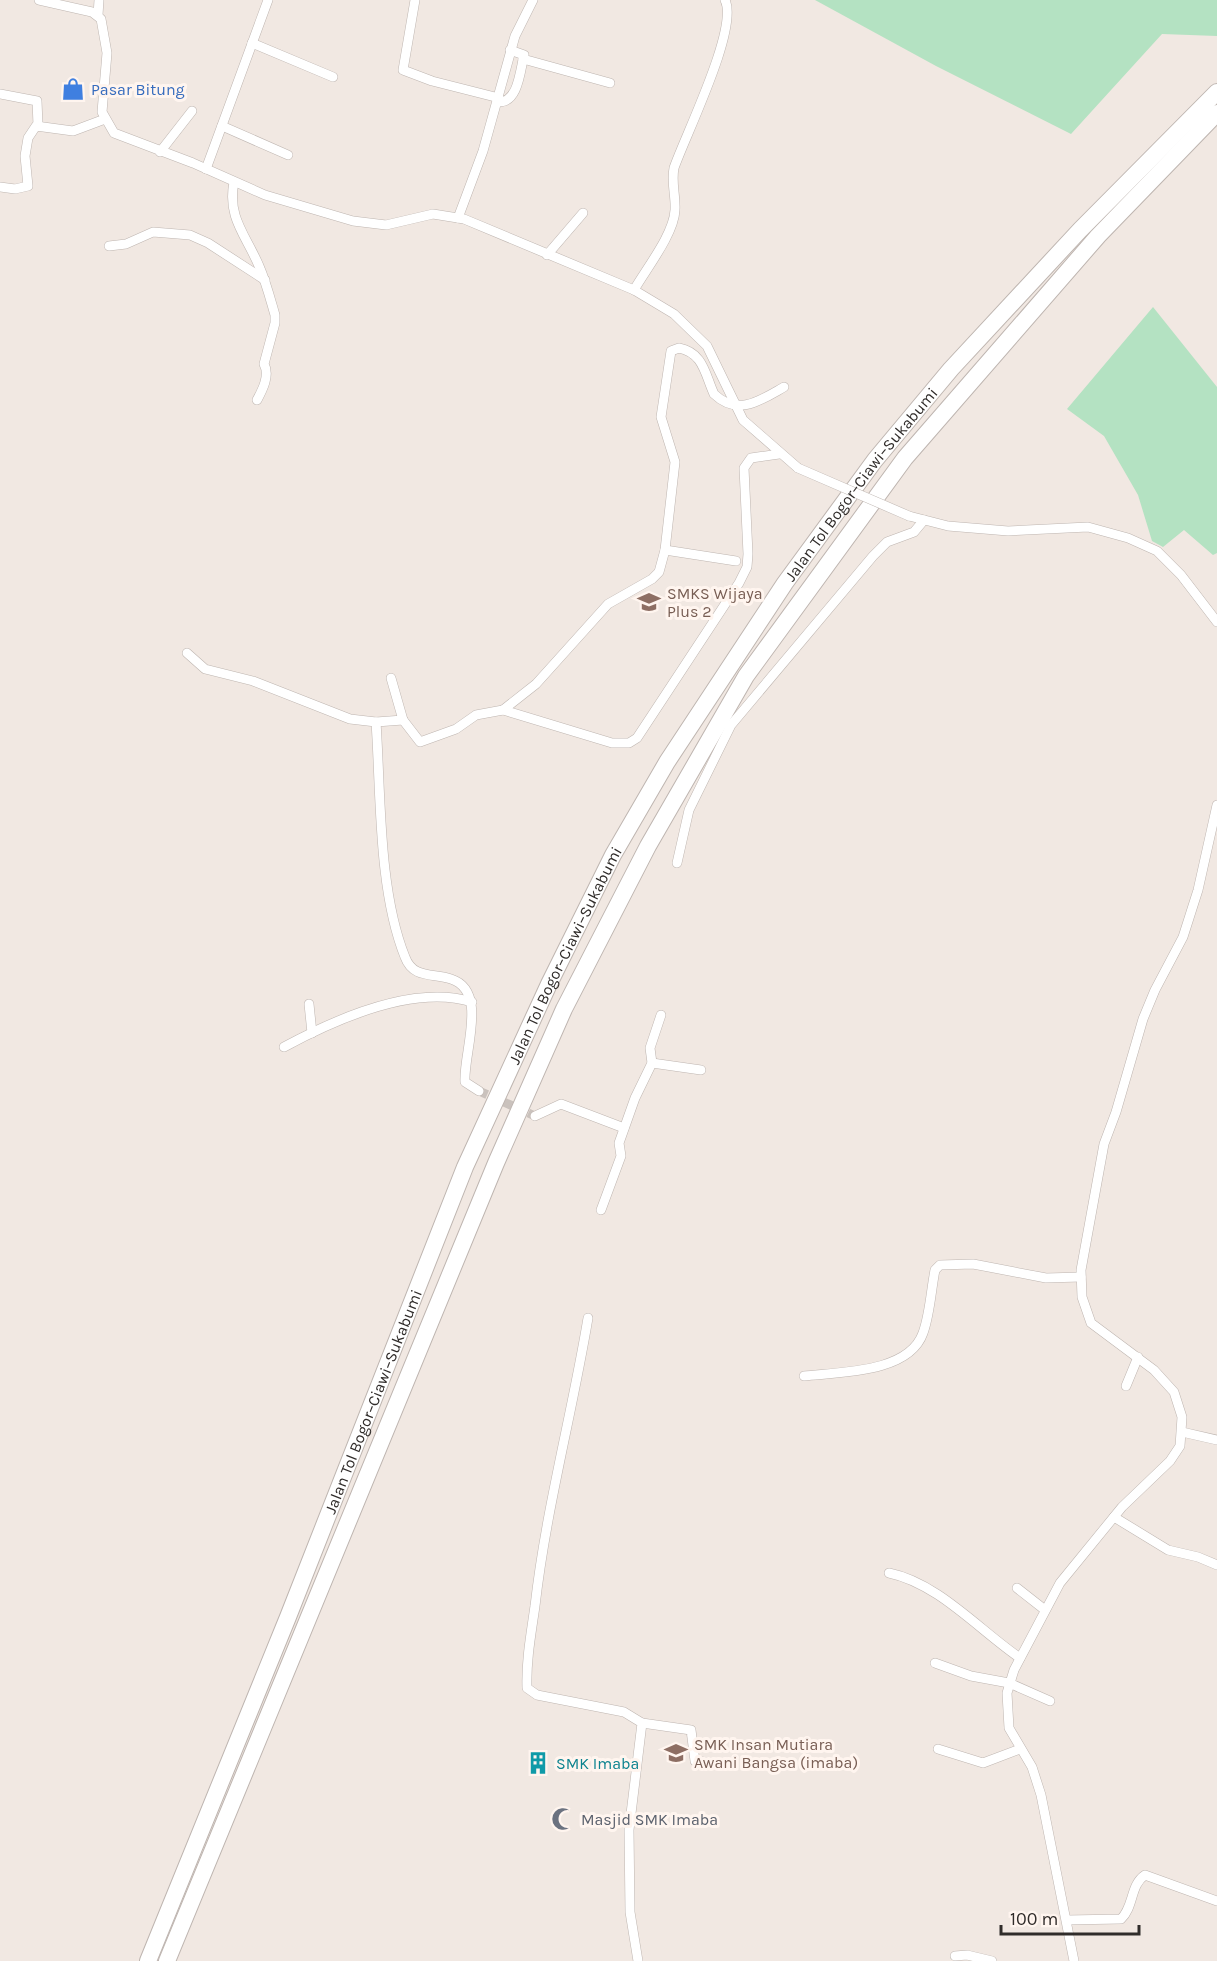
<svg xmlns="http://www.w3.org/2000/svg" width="1217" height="1961" viewBox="0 0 1217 1961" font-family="Karla,sans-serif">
<rect width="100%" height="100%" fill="#f1e8e2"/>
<g fill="#b4e2c2">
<path d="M815 0H1217V36L1162 34 1071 134 936 66Z"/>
<path d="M1153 307 1217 387V553L1213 555 1184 530 1163 547 1152 541 1138 495 1104 436 1067 409Z"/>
</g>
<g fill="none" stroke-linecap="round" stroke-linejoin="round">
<path stroke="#cac2bd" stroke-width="9" stroke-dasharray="9 4.5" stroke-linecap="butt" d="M479 1091 535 1116"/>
<g stroke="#beb5b0" stroke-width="10">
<g id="minor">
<path d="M39 0 92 12 101 19 107 53 102 112 114 133 193 163 265 195 353 221 386 225 433 214 464 219 634 290 674 314 707 346 743 420 798 468"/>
<path d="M415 0 403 70 432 81 499 98"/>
<path d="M98 15 99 0"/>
<path d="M252 43 333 77"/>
<path d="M523 59 610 83"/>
<path d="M0 94 37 101 38 125"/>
<path d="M498 102C518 103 520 72 524 55L510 50"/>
<path d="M222 126 288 155"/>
<path d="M160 152 192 111"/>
<path d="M206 169 268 0"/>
<path d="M234 182C227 218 246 235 259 266 266 282 270 298 275 315V323L264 364C270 375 263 389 257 400"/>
<path d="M0 187 15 189 28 186 25 156 28 138 36 126 73 131 105 119"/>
<path d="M458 218 483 151 515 36 533 0"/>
<path d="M109 246 126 244 153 232 190 235 208 243 265 280"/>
<path d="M547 255 583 213"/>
<path d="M634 290C646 269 674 234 675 210 676 196 671 183 674 168 685 136 739 28 725 0"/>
<path d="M909 516 948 526 1008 531 1088 527 1128 538 1157 551 1181 575 1217 622"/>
<path d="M665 550 736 561"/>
<path d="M187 653 205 669 253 681 350 719 376 722 403 720 420 742 456 729 476 715 503 710 612 743H629L637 738 739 583 747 567 748 554 744 468 751 458 779 454"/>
<path d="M391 678 403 720"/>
<path d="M503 710 536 684 608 604 652 579 659 572 665 550 675 462 661 417 671 351 679 348C704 353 705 375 714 394 738 417 761 400 784 387"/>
<path d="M376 722C381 794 378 890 405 957 413 979 433 973 451 979 489 991 463 1053 465 1082L479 1091"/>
<path d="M677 863 689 810 731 725 873 556 887 542 914 532 924 520"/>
<path d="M309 1004 312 1033"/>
<path d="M284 1047C334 1020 414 984 472 1002"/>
<path d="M652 1063 701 1070"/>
<path d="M535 1116 561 1104 624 1128"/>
<path d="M601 1210 621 1156 619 1143 635 1098 652 1063 650 1048 661 1015"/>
<path d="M588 1318C572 1414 546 1509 535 1606 531 1634 526 1661 527 1688L537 1695 624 1712 642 1723 629 1830 630 1912 638 1961"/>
<path d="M804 1376C840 1372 909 1373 923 1333 930 1314 931 1290 935 1270L940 1265 973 1264 1046 1278 1081 1277"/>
<path d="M1126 1386 1138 1357"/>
<path d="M1182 1432 1217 1440"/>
<path d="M1114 1517 1168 1550 1198 1557 1217 1565"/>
<path d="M889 1573C938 1583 979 1630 1020 1658"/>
<path d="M1017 1588 1045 1610"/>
<path d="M935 1663 971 1676 1009 1683 1050 1701"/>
<path d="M642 1723 691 1730 695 1761 713 1763"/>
<path d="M938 1749 983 1763 1020 1749"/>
<path d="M1067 1920 1121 1919C1134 1907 1130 1885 1145 1875L1217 1901"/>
<path d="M955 1956 967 1955 992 1961"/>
<path d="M1074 1961 1041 1795 1032 1767 1009 1728 1007 1693 1014 1670 1060 1583 1122 1507 1170 1461 1180 1446 1182 1417 1174 1392 1154 1370 1091 1323 1082 1297 1081 1270 1104 1144 1116 1112 1143 1019 1155 990 1183 937 1198 890 1217 805"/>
</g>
</g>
<g stroke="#beb5b0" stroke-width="18">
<g id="motorway">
<path id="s1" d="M148 1961 288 1617 465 1167 549 984 613 855 667 762 785 583 875 460 951 369 1080 230 1217 92"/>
<path d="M167 1961 496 1163 564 1009 648 846 746 676 905 458 1098 236 1217 113"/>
</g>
</g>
<use href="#minor" stroke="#fff" stroke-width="9"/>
<use href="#motorway" stroke="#fff" stroke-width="16"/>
<g stroke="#beb5b0" stroke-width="10" stroke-linecap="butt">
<path id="minor-bridge" d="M798 468 909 516"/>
</g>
<use href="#minor-bridge" stroke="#fff" stroke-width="9"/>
</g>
<defs>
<g id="shop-bare" transform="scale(1.8)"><path d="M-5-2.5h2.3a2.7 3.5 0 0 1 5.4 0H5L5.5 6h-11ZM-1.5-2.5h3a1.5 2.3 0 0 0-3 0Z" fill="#3f7fe0" stroke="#fff5ef" stroke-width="2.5" paint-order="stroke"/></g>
<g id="school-bare" transform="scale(1.8)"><path d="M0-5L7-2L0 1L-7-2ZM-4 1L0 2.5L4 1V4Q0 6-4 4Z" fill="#8d6e63" stroke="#fff5ef" stroke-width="2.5" paint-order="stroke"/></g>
<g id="building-bare" transform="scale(1.8)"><path d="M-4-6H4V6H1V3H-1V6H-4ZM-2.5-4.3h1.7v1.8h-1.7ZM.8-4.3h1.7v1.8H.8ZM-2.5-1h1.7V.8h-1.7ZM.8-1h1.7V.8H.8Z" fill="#0f9aa8" stroke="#fff5ef" stroke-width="2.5" paint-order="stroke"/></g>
<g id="mosque-bare" transform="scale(1.8)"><path d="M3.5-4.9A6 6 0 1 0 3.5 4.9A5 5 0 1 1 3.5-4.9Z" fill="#6b7280" stroke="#fff5ef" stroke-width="2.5" paint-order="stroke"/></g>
</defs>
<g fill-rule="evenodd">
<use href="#shop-bare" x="73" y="89"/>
<use href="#school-bare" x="649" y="602"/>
<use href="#school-bare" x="676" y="1753"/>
<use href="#building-bare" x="538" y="1763"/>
<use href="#mosque-bare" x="563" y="1819"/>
</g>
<g text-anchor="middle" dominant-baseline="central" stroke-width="6" stroke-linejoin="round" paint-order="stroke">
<g font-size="16" fill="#366cbe" stroke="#fff5ef" text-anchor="start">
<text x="91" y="89">Pasar Bitung</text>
</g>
<g font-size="16" fill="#302c2a" stroke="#fff5ef">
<text stroke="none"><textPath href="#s1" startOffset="1647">Jalan Tol Bogor–Ciawi–Sukabumi</textPath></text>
<text stroke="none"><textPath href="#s1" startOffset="1089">Jalan Tol Bogor–Ciawi–Sukabumi</textPath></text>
<text stroke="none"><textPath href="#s1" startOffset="603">Jalan Tol Bogor–Ciawi–Sukabumi</textPath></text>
</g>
<g font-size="16" fill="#785e54" stroke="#fff5ef" text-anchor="start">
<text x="667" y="593">SMKS Wijaya<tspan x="667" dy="18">Plus 2</tspan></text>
<text x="694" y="1744">SMK Insan Mutiara<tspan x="694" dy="18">Awani Bangsa (imaba)</tspan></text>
</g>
<g font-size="16" fill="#0d838f" stroke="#fff5ef" text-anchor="start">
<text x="556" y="1763">SMK Imaba</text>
</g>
<g font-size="16" fill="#5b616d" stroke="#fff5ef" text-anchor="start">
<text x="581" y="1819">Masjid SMK Imaba</text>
</g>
</g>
<path d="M1001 1925v9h138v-9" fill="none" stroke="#302c2a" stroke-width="3"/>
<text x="1010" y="1925" font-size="18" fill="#302c2a" stroke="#fff5ef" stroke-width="4.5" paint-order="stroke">100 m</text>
</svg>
